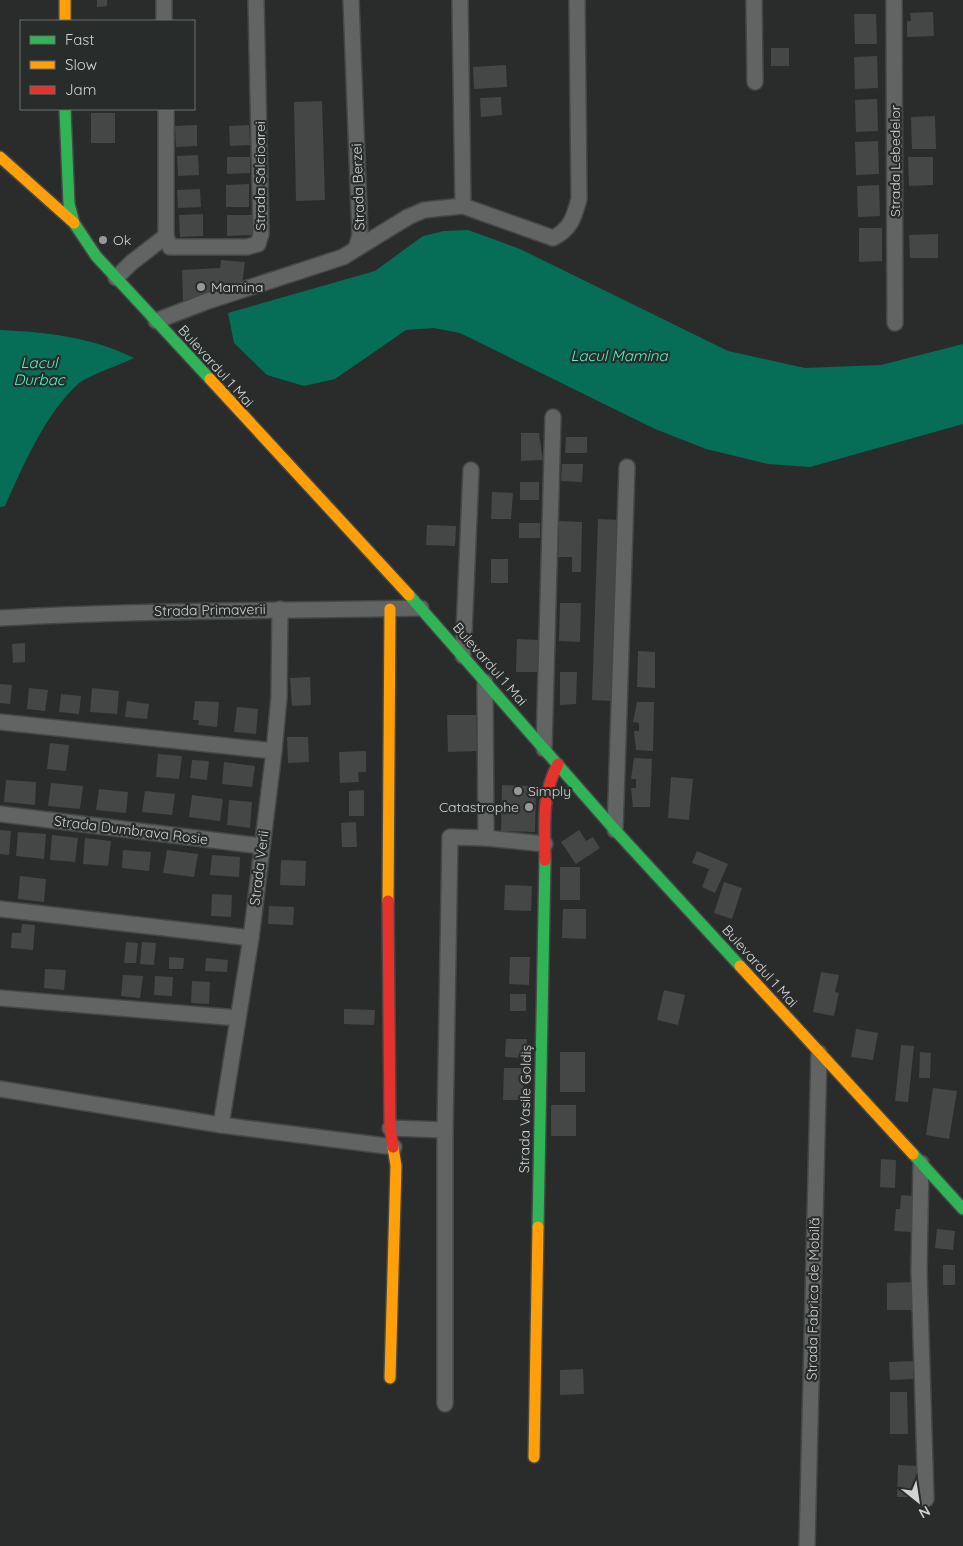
<svg xmlns="http://www.w3.org/2000/svg" width="963" height="1546" viewBox="0 0 963 1546" font-family="Quicksand,sans-serif">
<rect width="100%" height="100%" fill="#292c2b"/>
<g fill="#066e57">
<path d="M468 230 520 249 728 351 805 368 881 365 963 344V424L810 467 768 464 706 449 655 429 460 333 434 328 406 330 335 379 304 386 267 375 234 343 228 313 375 271 423 236 444 231Z"/>
<path d="M0 330C47 332 91 337 134 358 120 365 89 375 78 384 45 414 23 466 5 506L0 507Z"/>
</g>
<g fill="#444746">
<path d="M97 0H107V6L97 7Z"/>
<path d="M933 12 934 36 907 37V21H911L910 13Z"/>
<path d="M854 14H876L877 44H855Z"/>
<rect x="771" y="48" width="18" height="18"/>
<path d="M877 56 878 88 855 89 854 57Z"/>
<path d="M506 65 507 87 474 89 473 67Z"/>
<path d="M501 97 502 115 481 117 480 98Z"/>
<path d="M877 99 878 131 856 132 855 100Z"/>
<path d="M322 101 325 200 296 201 294 102Z"/>
<rect x="91" y="113" width="24" height="30"/>
<path d="M935 116 936 149H912L911 117Z"/>
<path d="M197 125V146L176 147 175 126Z"/>
<path d="M249 125 250 145 230 146 229 126Z"/>
<path d="M878 141 879 174 856 175 855 142Z"/>
<path d="M198 155 199 175 178 176 177 156Z"/>
<path d="M227 157H250V173L227 174Z"/>
<path d="M908 157H933V185L909 186Z"/>
<path d="M249 184V207H226V185Z"/>
<path d="M879 185 880 216 858 217 857 186Z"/>
<path d="M200 189 201 207 178 208 177 190Z"/>
<path d="M203 214V236L180 237 179 215Z"/>
<path d="M227 215H252V235L227 236Z"/>
<path d="M859 228H882V261L859 262Z"/>
<path d="M938 234V258H910L909 235Z"/>
<path d="M221 260 245 262 242 285 220 284V289L183 302 182 270 220 268Z"/>
<path d="M521 433H539L543 460 521 461Z"/>
<path d="M566 437H587V453H565Z"/>
<path d="M562 464H583L582 482 561 481Z"/>
<rect x="520" y="482" width="19" height="18"/>
<path d="M492 492 513 493 511 519H491Z"/>
<path d="M598 519 621 520 614 701 592 700Z"/>
<path d="M559 521 582 522 581 572H572V557H558Z"/>
<rect x="519" y="523" width="21" height="15"/>
<path d="M427 525 456 526 455 546 426 545Z"/>
<rect x="491" y="559" width="17" height="24"/>
<path d="M560 603H581L580 642 559 641Z"/>
<path d="M517 639 539 640 538 672H516Z"/>
<path d="M25 643V662L13 663 12 644Z"/>
<path d="M638 651 655 652V688L637 687Z"/>
<path d="M560 672H577L576 704 560 705Z"/>
<path d="M310 677 311 705 292 706 290 678Z"/>
<path d="M0 684 12 685 10 704 0 703Z"/>
<path d="M29 688 48 690 45 711 27 709Z"/>
<path d="M92 688 119 691 117 714 90 712Z"/>
<path d="M61 694 81 696 79 714 59 712Z"/>
<path d="M127 701 149 704 147 719 125 717Z"/>
<path d="M195 701 219 702 217 727 198 725 199 720H193Z"/>
<path d="M637 702H654L653 751 636 750 634 731H639V723L633 722Z"/>
<path d="M237 707 258 709 256 734 234 732Z"/>
<path d="M447 715H476L477 751 448 752Z"/>
<path d="M287 737H308L309 762 288 763Z"/>
<path d="M50 743 69 745 66 771 47 769Z"/>
<path d="M366 751V772H358L359 782 340 783 339 752Z"/>
<path d="M158 754 182 756 179 779 156 777Z"/>
<path d="M634 758 652 759 650 807H633L631 788H636V779H631Z"/>
<path d="M192 760 209 761 207 780 190 778Z"/>
<path d="M224 762 255 766 252 787 222 784Z"/>
<path d="M671 777 693 779 689 820 668 818Z"/>
<path d="M6 780 36 782 35 805 4 802Z"/>
<path d="M51 783 83 786 80 809 48 806Z"/>
<path d="M502 785 536 786 535 832 501 831Z"/>
<path d="M99 789 128 792 126 813 96 810Z"/>
<path d="M364 790V816H349V791Z"/>
<path d="M145 791 175 794 172 815 142 812Z"/>
<path d="M192 795 223 799 220 821 189 817Z"/>
<path d="M229 800 252 802 250 828 227 825Z"/>
<path d="M356 822 357 847H342L341 823Z"/>
<path d="M0 830 11 831 9 855 0 854Z"/>
<path d="M579 830 586 841 593 837 600 848 576 864 561 842Z"/>
<path d="M18 832 46 834 44 859 16 856Z"/>
<path d="M52 835 78 838 75 862 50 860Z"/>
<path d="M85 838 111 841 108 866 83 864Z"/>
<path d="M123 850 151 852 149 871 122 868Z"/>
<path d="M167 850 198 854 194 877 163 873Z"/>
<path d="M697 851 728 864 715 893 702 887 709 869 692 863Z"/>
<path d="M212 855 240 857 239 877 210 875Z"/>
<path d="M281 860 306 861 305 886 280 885Z"/>
<rect x="560" y="867" width="20" height="33"/>
<path d="M20 876 46 879 44 902 18 899Z"/>
<path d="M724 882 742 888 732 919 714 913Z"/>
<path d="M505 885 532 886 531 911 504 910Z"/>
<path d="M212 894 232 895 231 917 211 916Z"/>
<path d="M269 906 294 907 293 925 268 924Z"/>
<path d="M563 909H586V939L562 938Z"/>
<path d="M22 924 35 925 33 950 11 948 12 933H21Z"/>
<path d="M126 942 138 943 136 963H124Z"/>
<path d="M142 942 156 943 154 965 140 964Z"/>
<path d="M169 957 184 958 183 969H169Z"/>
<path d="M510 957H530L529 985 509 984Z"/>
<path d="M206 958 228 960 227 972 205 971Z"/>
<path d="M45 969 66 970 64 990 44 988Z"/>
<path d="M821 972 839 975 835 992 839 993 834 1016 813 1012Z"/>
<path d="M123 975 143 976 140 998 121 996Z"/>
<path d="M155 976 173 977 172 996 154 995Z"/>
<path d="M192 981 210 982 209 1004 191 1003Z"/>
<path d="M664 990 685 995 678 1025 657 1020Z"/>
<rect x="510" y="994" width="16" height="17"/>
<path d="M344 1009 375 1010 374 1025 344 1024Z"/>
<path d="M856 1029 878 1033 873 1060 851 1057Z"/>
<path d="M506 1039H527L526 1058 505 1057Z"/>
<path d="M901 1045 914 1046 908 1102 895 1101Z"/>
<rect x="560" y="1052" width="25" height="40"/>
<path d="M920 1052 931 1053 930 1078H919Z"/>
<path d="M504 1068H524L523 1100H503Z"/>
<path d="M933 1088 957 1091 949 1139 926 1135Z"/>
<rect x="551" y="1105" width="25" height="31"/>
<path d="M881 1159 896 1160 895 1188 880 1187Z"/>
<path d="M901 1195 914 1196 912 1232 894 1231 896 1209H900Z"/>
<path d="M937 1229 955 1231 953 1250 935 1248Z"/>
<rect x="943" y="1265" width="12" height="20"/>
<path d="M912 1282V1310H887V1283Z"/>
<path d="M913 1361V1379L890 1380 889 1362Z"/>
<path d="M583 1369 584 1394 560 1395V1370Z"/>
<path d="M890 1392H907L908 1434H890Z"/>
<path d="M898 1465 918 1466 916 1497H897Z"/>
</g>
<g fill="none" stroke-linecap="round" stroke-linejoin="round">
<g stroke="#444746" stroke-width="18">
<g id="street">
<path d="M164 0V21"/>
<path d="M351 0 360 235 356 249"/>
<path d="M460 0 463 206"/>
<path d="M754 0 755 82"/>
<path d="M894 0 895 323"/>
<path d="M166 109V236L170 247H247L258 244 261 234 256 0"/>
<path d="M116 278 131 263 166 236"/>
<path d="M156 321 205 302 343 257 408 217 424 210 463 206 553 238C571 229 574 217 579 199L577 0"/>
<path d="M0 618C140 610 280 611 421 608"/>
<path d="M463 656 471 470"/>
<path d="M0 722 274 751"/>
<path d="M544 749 553 417"/>
<path d="M0 814 261 846"/>
<path d="M615 830 627 467"/>
<path d="M486 838 545 844"/>
<path d="M0 909 251 938"/>
<path d="M0 998 238 1018"/>
<path d="M0 1089 221 1125 394 1147"/>
<path d="M221 1125 251 938 274 751 279 697 280 609"/>
<path d="M390 1128 445 1130"/>
<path d="M921 1163 919 1271 926 1499"/>
<path d="M445 1404V1130L450 837 486 838 485 682"/>
<path d="M807 1546 819 1053"/>
</g>
</g>
<g stroke="#444746" stroke-width="14">
<g id="fast">
<path d="M65 109 69 204 74 223 96 256 210 379"/>
<path d="M409 595 615 830 740 966"/>
<path d="M913 1154 963 1209"/>
<path d="M538 1227 545 860"/>
</g>
</g>
<g stroke="#444746" stroke-width="14">
<g id="slow">
<path d="M65 0V21"/>
<path d="M0 157 74 223"/>
<path d="M210 379 409 595"/>
<path d="M388 901 390 609"/>
<path d="M740 966 913 1154"/>
<path d="M390 1378 396 1166 393 1147"/>
<path d="M534 1457 538 1227"/>
</g>
</g>
<g stroke="#444746" stroke-width="14">
<g id="jam">
<path d="M545 860C545 826 541 795 558 764"/>
<path d="M388 901 390 1128 393 1147"/>
</g>
</g>
<use href="#street" stroke="#626363" stroke-width="15"/>
<use href="#fast" stroke="#30b455" stroke-width="11"/>
<use href="#slow" stroke="#ff9f0a" stroke-width="11"/>
<use href="#jam" stroke="#e5322d" stroke-width="11"/>
</g>
<g fill="#969998" stroke="#282d2b" stroke-width="2">
<circle cx="103" cy="240" r="5"/>
<circle cx="201" cy="287" r="5"/>
<circle cx="518" cy="791" r="5"/>
<circle cx="529" cy="807" r="5"/>
</g>
<g text-anchor="middle" dominant-baseline="central" stroke-width="4.5" stroke-linejoin="round" paint-order="stroke">
<g font-size="14" fill="#d0d3d2" stroke="#282d2b">
<text transform="translate(895 161) rotate(-90)">Strada Lebedelor</text>
<text transform="translate(260 176) rotate(-90)">Strada Sălcioarei</text>
<text transform="translate(358 187) rotate(-92)">Strada Berzei</text>
<text transform="translate(216 366) rotate(48)">Bulevardul 1 Mai</text>
<text transform="translate(210 610) rotate(-1)">Strada Primaverii</text>
<text transform="translate(490 664) rotate(49)">Bulevardul 1 Mai</text>
<text transform="translate(131 830) rotate(7)">Strada Dumbrava Rosie</text>
<text transform="translate(259 868) rotate(-83)">Strada Verii</text>
<text transform="translate(760 966) rotate(48)">Bulevardul 1 Mai</text>
<text transform="translate(525 1109) rotate(-89)">Strada Vasile Goldiș</text>
<text transform="translate(813 1299) rotate(-89)">Strada Fabrica de Mobilă</text>
</g>
<g font-size="14" fill="#d0d3d2" stroke="#282d2b" text-anchor="start">
<text x="113" y="240">Ok</text>
<text x="211" y="287">Mamina</text>
<text x="528" y="791">Simply</text>
<text x="519" y="807" text-anchor="end">Catastrophe</text>
</g>
<g font-size="15" font-style="italic" fill="#4ff6c8" stroke="#282d2b">
<text x="619" y="355">Lacul Mamina</text>
<text x="39" y="362">Lacul<tspan x="39" dy="17">Durbac</tspan></text>
</g>
</g>
<rect x="20" y="20" width="175" height="90" fill="#282d2b" stroke="#6b6f6e"/>
<rect x="30" y="36" width="25" height="8" fill="#30b455" stroke="#6b6f6e"/>
<text x="65" y="45" font-size="15" fill="#d0d3d2">Fast</text>
<rect x="30" y="61" width="25" height="8" fill="#ff9f0a" stroke="#6b6f6e"/>
<text x="65" y="70" font-size="15" fill="#d0d3d2">Slow</text>
<rect x="30" y="86" width="25" height="8" fill="#e5322d" stroke="#6b6f6e"/>
<text x="65" y="95" font-size="15" fill="#d0d3d2">Jam</text>
<g transform="translate(918 1501) rotate(150)" stroke="#282d2b" stroke-width="4" paint-order="stroke">
<path d="M0-4L9 19L0 12L-9 19Z" fill="#d0d3d2"/>
<text y="-8" font-size="14" font-weight="bold" text-anchor="middle" fill="#d0d3d2">N</text>
</g>
</svg>
